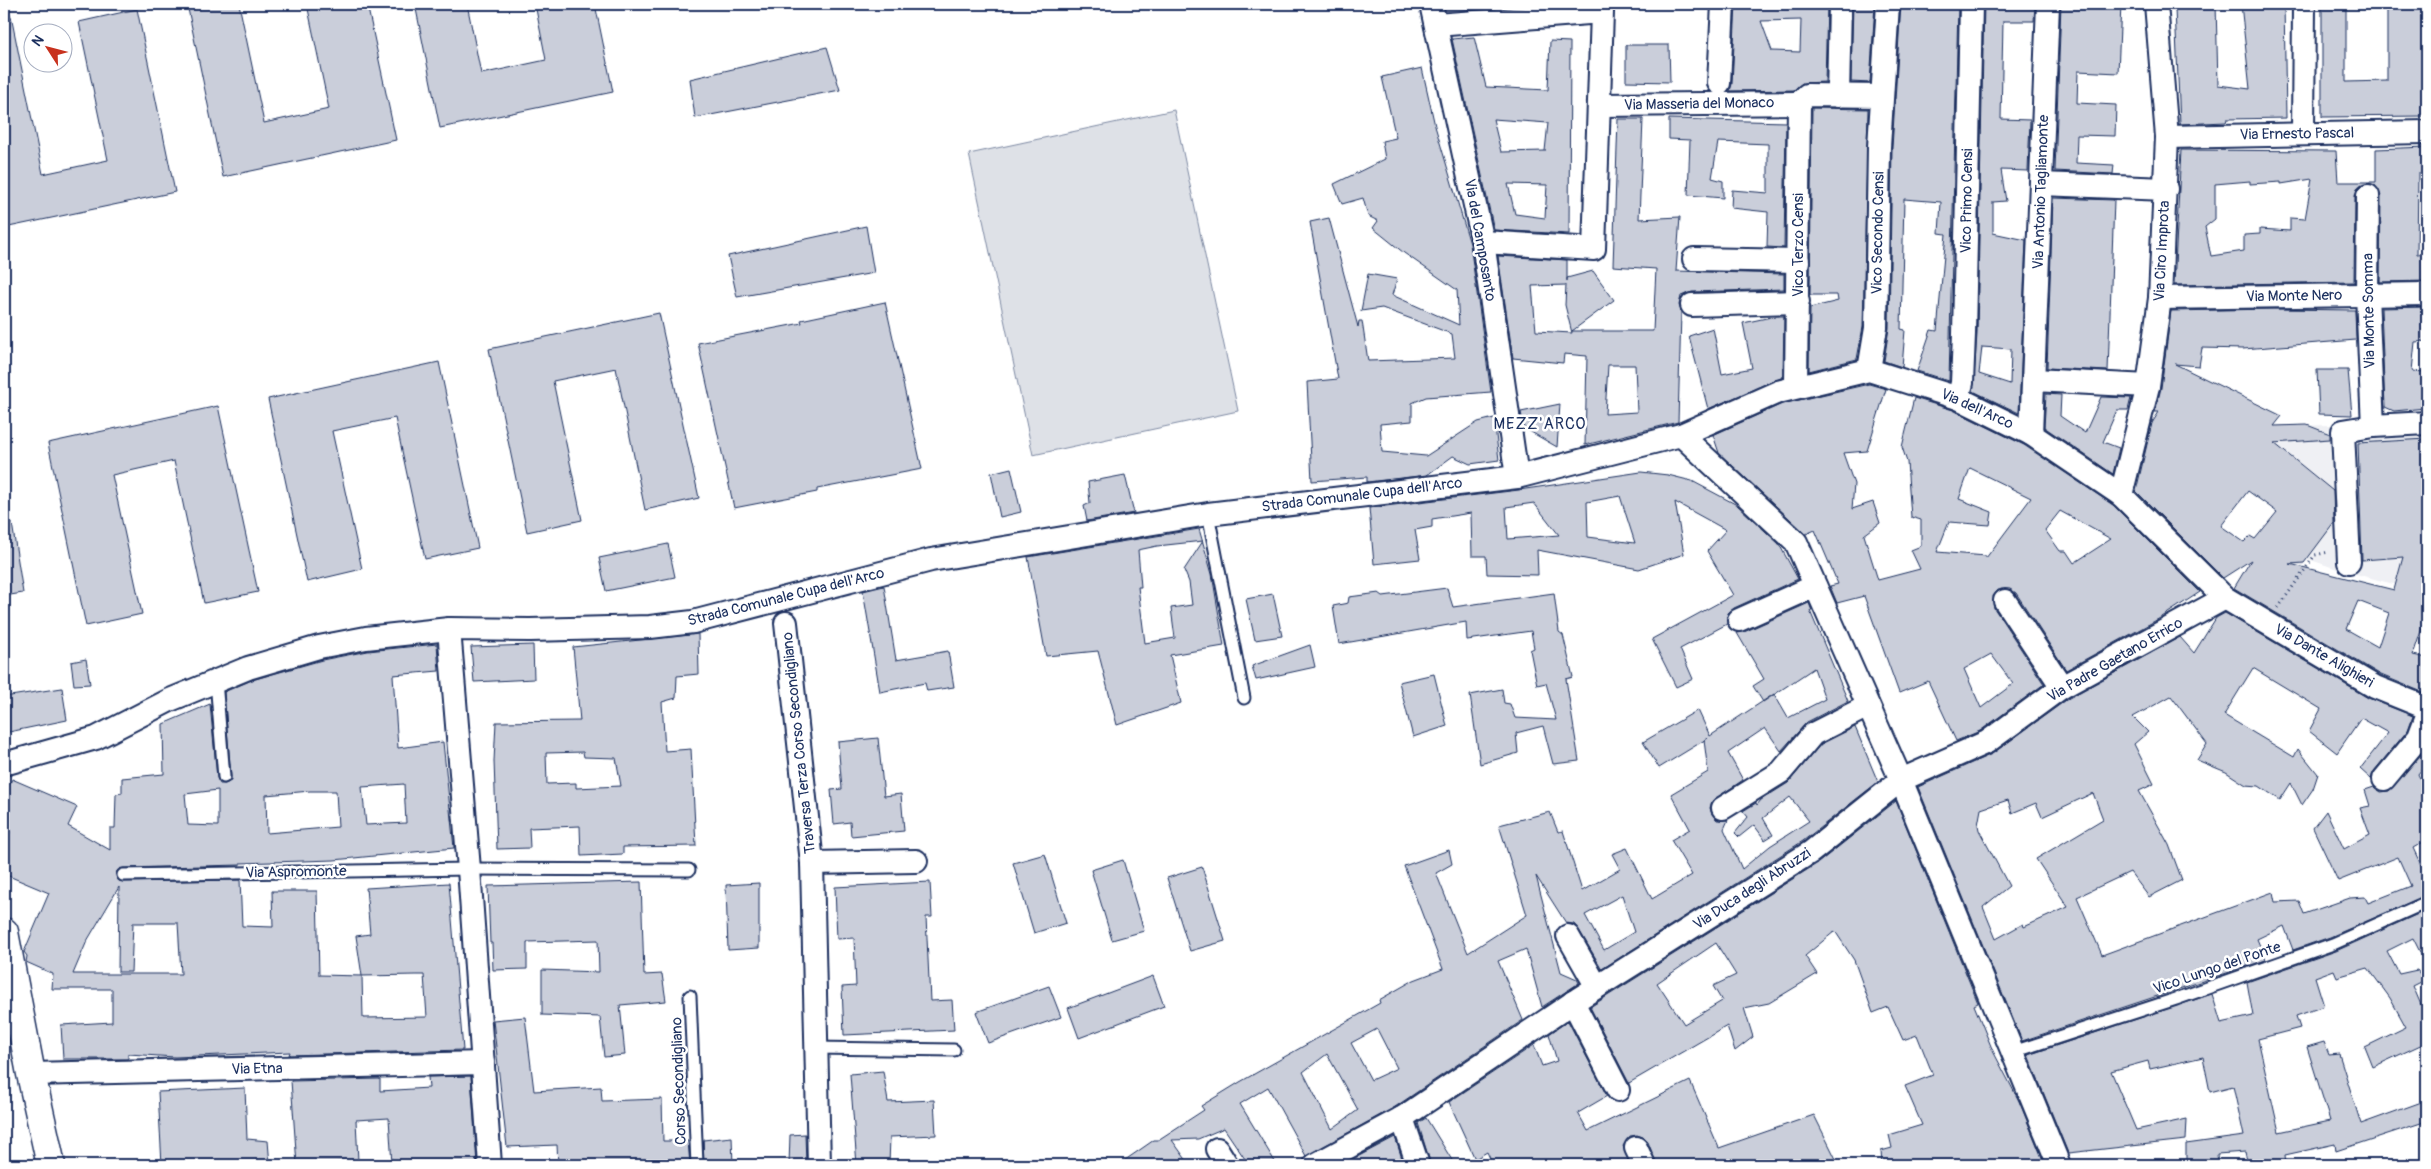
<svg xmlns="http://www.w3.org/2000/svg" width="2431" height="1169" viewBox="0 0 2431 1169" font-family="Pangolin,sans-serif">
<rect width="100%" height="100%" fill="#fff"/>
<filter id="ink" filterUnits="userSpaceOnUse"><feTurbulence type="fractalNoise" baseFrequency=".02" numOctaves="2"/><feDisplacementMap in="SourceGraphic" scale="10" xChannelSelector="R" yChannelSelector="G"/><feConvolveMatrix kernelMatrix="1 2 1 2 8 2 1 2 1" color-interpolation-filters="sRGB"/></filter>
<g filter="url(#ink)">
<path fill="#eff0f4" d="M2427 417V593L2337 569 2308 559 2302 567 2287 555 2319 512 2263 460 2275 444 2279 426 2332 425Z"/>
<path fill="#dee1e7" stroke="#7c88a2" d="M1174 110 1238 411 1033 455 969 154Z"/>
<g fill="#caceda" stroke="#1b2f5e" fill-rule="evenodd">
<path d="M187 4H239L264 123 329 109 307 4H367L396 140 223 177Z"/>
<path d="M415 4H467L481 74 546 60 535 4H595L613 92 440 128Z"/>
<path d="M1736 4H1827L1825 82 1802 83 1794 90 1730 91 1732 84ZM1801 20 1800 52 1772 51 1761 21Z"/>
<path d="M1853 4H1875L1870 83 1851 82Z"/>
<path d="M1901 4H1958L1949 381 1917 371 1931 330 1937 331 1946 234 1939 233 1941 202 1904 199 1901 329 1905 330 1902 367 1884 361 1889 328 1892 148Z"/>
<path d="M1984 4H2035L2034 21H2003L2001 119 2030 120 2028 171 2001 170 2006 201 1993 202V233L2026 240 2019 413 1973 391 1977 334ZM1982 347 2011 349 2010 384 1979 374Z"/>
<path d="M2061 4H2121L2118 73 2078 71 2077 103 2116 105 2115 136 2077 135 2076 163 2114 165 2113 174 2055 171Z"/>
<path d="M2184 4H2216L2218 85 2250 89 2241 4H2284L2286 118 2227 119 2226 122 2180 124 2175 9 2184 6Z"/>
<path d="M2322 4H2346V82L2387 81V4H2424L2425 116 2322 117Z"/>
<path d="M137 9 175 192 4 228V17L11 16 43 174 108 160 79 22Z"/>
<path d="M1474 37 1486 87 1548 90 1550 41 1570 42 1569 234 1494 230 1452 39ZM1493 119 1548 123 1545 151 1501 152ZM1508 184 1547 185 1545 218 1515 214Z"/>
<path d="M1626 45H1669L1670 82 1626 81Z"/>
<path d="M827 47 840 90 695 118 690 79Z"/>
<path d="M1422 68 1435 126 1470 244 1491 392 1426 397 1412 403V421L1380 424 1382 452 1426 456 1478 422 1494 418 1499 460 1470 464 1453 456 1427 475 1367 482V477L1312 481 1307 382 1338 379 1310 222 1329 218 1358 327 1359 321H1362L1368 361 1455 358 1452 334 1382 308 1361 311 1368 274 1397 279 1392 295 1459 325 1457 290 1404 253 1373 228 1378 221 1368 216 1363 198 1342 204 1334 184 1385 159 1382 141 1396 138 1382 77Z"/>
<path d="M1812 108 1868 109 1863 327 1857 359 1809 371 1810 308 1838 301 1837 295H1810Z"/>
<path d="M1618 119H1643L1639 219 1680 217 1676 271 1784 274V289L1692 292 1681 296 1679 305 1681 312 1678 422 1585 445 1587 356 1564 354 1563 363 1513 358 1498 256 1567 260V281V278L1593 271 1614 300 1572 331H1653L1656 269 1613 266ZM1566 285 1565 305 1572 333 1536 331 1532 286ZM1608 365H1635L1637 412 1605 414Z"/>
<path d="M1669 119 1786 122 1784 248 1767 247 1768 212 1731 208 1732 190 1768 193V144L1718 142 1712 178 1723 181V198L1688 195 1690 140 1669 139Z"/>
<path d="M2427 147V174H2418L2417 254 2427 253V281L2380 282 2381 196 2375 185 2368 183 2357 189 2355 196 2354 282 2174 285 2181 150 2336 151 2338 182H2376V149ZM2312 179 2305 219 2290 218V231L2260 229V234L2244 235V251L2211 256 2205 227 2215 219V184L2250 181V184L2281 182V184Z"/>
<path d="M2053 198 2114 200 2108 371 2047 368Z"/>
<path d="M866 226 874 273 737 297 728 256Z"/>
<path d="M885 302 922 469 817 489V492L734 508 698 343 802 323 801 320Z"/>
<path d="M2427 307V341L2415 342 2412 371 2425 372V408L2394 411 2385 407 2381 308Z"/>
<path d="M2273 309 2355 310 2356 340 2243 349 2202 348 2199 366 2175 364 2282 416 2274 426 2307 425 2330 434V439L2274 443 2333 491 2334 523 2304 563 2290 564 2394 590 2403 557 2362 560 2358 443 2427 439V613L2413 655 2427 658V694L2381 675 2234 588 2251 560 2223 578 2136 491 2152 423 2159 412H2155L2161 388 2171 311ZM2248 491 2277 512 2255 539 2250 536 2244 542 2221 526ZM2358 601 2389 613 2378 647 2346 629Z"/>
<path d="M659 313 699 498 645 510 616 368 553 381 582 520 527 532 489 349Z"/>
<path d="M1776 316H1784L1783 377 1708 409 1689 336 1713 328 1722 374 1752 368 1743 323Z"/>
<path d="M439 362 478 548 425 559 395 418 332 431 362 569 307 582 268 399Z"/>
<path d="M2317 370H2348L2352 415 2319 414Z"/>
<path d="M1869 384 1886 389 1867 451 1843 453 1854 484 1852 509 1873 502 1880 523 1864 535 1878 580 1920 569 1911 550 1921 546V520L1911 517 1907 462 1902 447 1914 398 1953 410 2024 445 2113 505 2200 592 2162 617 2066 670 2016 593 2010 589 1998 590 1993 596 1994 608 2044 684 1980 731 1956 741 1928 681 1899 693 1864 596 1837 603 1830 586 1838 584 1815 530 1806 534 1719 453 1713 435 1782 404ZM1970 468 2031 498 1986 558V556L1937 552 1949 522 1990 525 1992 512 1959 499ZM2060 511 2111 539 2074 563 2066 551H2060L2045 530ZM1991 654 2013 684 1981 708 1964 669Z"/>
<path d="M2046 394 2061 395 2060 416 2085 433 2101 397 2131 398 2128 410H2117L2103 442 2119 448 2113 474 2044 427Z"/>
<path d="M1560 404 1557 447 1524 428 1521 412Z"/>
<path d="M218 406 258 592 204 603 174 461 112 475 142 614 86 626 48 443Z"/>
<path d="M1011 468 1021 512 1000 517 991 473Z"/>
<path d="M1641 472 1668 475 1692 481 1737 505 1779 544 1798 579 1734 608 1728 613 1727 624 1680 649 1693 679 1676 687 1652 639 1733 595 1707 551 1726 530 1675 502 1684 554 1639 569 1537 550 1538 575 1487 574 1486 556H1472L1471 513 1432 519V527L1415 530 1420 559 1374 564 1369 508 1519 490ZM1620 496 1635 543 1588 537 1587 502ZM1534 503 1559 535 1508 539 1506 507Z"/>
<path d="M1125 475 1134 513 1087 521 1084 506 1090 503 1088 482Z"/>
<path d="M12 523 23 593 4 596V524Z"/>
<path d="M1199 529 1212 574 1224 646 1170 655 1181 703 1117 725 1098 651 1046 656 1028 557ZM1203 541 1184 570 1189 582 1192 605 1171 608 1175 638 1145 643 1138 587H1141L1138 550 1157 546Z"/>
<path d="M668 544 675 577 606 591 599 558Z"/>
<path d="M884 586 896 660 948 651 954 687 927 691 925 683 880 692 863 591Z"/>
<path d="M1447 588 1453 607 1554 593 1559 632 1563 635 1573 677 1566 679 1579 761 1553 764 1543 726 1516 733 1518 753 1480 764 1470 695 1502 689 1504 703 1510 704 1515 718 1556 720 1546 683 1537 685 1530 650 1534 648 1531 631 1467 640 1466 622 1339 644 1333 606 1348 603 1349 597 1379 593 1383 596Z"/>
<path d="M1273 594 1282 636 1255 640 1246 599Z"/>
<path d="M1809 603 1812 611H1810L1848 701 1807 722 1781 751 1765 728 1728 753 1743 780 1712 801 1710 808 1712 814 1717 820H1728L1724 829 1742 869 1770 846 1809 821 1790 797 1763 818 1773 835 1765 840 1754 825 1739 837 1735 833 1748 817 1743 811 1756 803 1757 805 1761 800 1788 783 1821 744 1855 727 1878 782 1803 841 1602 969 1579 930 1574 924 1566 923 1536 876 1561 972 1577 979 1579 983 1542 1007 1526 949 1498 961 1523 1020 1395 1107 1306 1156 1268 1087 1240 1104 1277 1165H1249L1224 1128 1198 1139 1172 1140 1190 1165H1118L1154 1140H1158L1204 1110 1201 1106 1240 1082 1380 1003 1379 1000 1414 980 1443 969 1404 866 1449 850 1452 864 1436 873 1468 953 1527 915 1499 825 1550 812 1558 832 1563 831 1582 891 1620 869 1612 854 1627 848 1652 899 1692 875 1671 840 1690 829 1671 794 1708 772 1704 740 1708 738 1659 768 1643 742 1698 710 1710 736 1774 694 1788 718 1825 699 1814 668 1763 702 1753 686 1764 679 1737 633 1744 632ZM1622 895 1634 932 1604 950 1585 915ZM1377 1029 1397 1068 1371 1080 1351 1043ZM1327 1054 1358 1110 1332 1129 1303 1072Z"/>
<path d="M2225 613 2368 698 2413 716 2408 730 2374 771 2371 779 2360 769 2388 733 2361 718 2337 753 2309 731 2321 709 2253 668 2224 715 2294 757 2298 749 2318 774 2313 789 2302 805 2291 783 2280 800 2259 786 2246 785 2226 772 2197 760 2207 744 2171 696 2133 717 2148 732 2134 744 2154 784 2139 791 2169 845 2182 880 2149 897 2130 872 2077 897 2102 955 2273 892 2275 902 2299 901 2304 914 2350 898 2365 897 2368 903 2411 886 2398 857 2338 881 2313 828 2326 811 2344 849 2370 835 2360 808 2370 806 2365 790 2374 787 2381 792 2389 791 2427 748V762L2418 774 2427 794V840L2413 848 2427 878V895L2330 937 2293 950 2284 926 2257 939 2266 960 2022 1041 1918 787 1992 754 2069 698 2180 637 2194 653 2216 618ZM2093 793 2103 819 2036 859 2068 907 2024 927 2023 924 1996 939 1983 907 2009 886 1979 830 1978 825 1981 809 2008 800 2012 813 2036 803 2042 817Z"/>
<path d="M698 634 699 674 677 676 676 698 662 702 665 751 691 749 696 846 623 847V854L581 856 580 826 529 828 530 848 497 849 494 761 496 722 580 721 573 647ZM583 752 584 757 616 758 621 786 576 788V783L547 784 546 753Z"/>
<path d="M437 644 439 671 393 675 398 748 443 742 454 848 334 860 240 863V865L123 868 117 871 116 876 119 881 123 882 240 880 242 926 273 927 272 891H317L319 975 362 976 356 936 370 934 366 888 449 883 463 1050 289 1055 290 1052 175 1057 128 1054V1059H63L61 1025 112 1022V989H52L53 974 26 962 27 956 24 952 49 893 4 874V854L10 832 4 829V796L12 779 77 807 68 826 110 850V828H115L116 794 122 793V778L164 774 163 724 210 704 217 778 220 784H225L231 781V776L224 692 252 680 322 660 368 651ZM404 784 406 823 366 825 362 787ZM218 790V826L188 825 185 794ZM310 791H336L338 827 267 833 266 795ZM119 887 118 972H131L133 923H178L181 974H73L87 941ZM416 975H424L427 1017 363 1018 362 976Z"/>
<path d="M533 645 534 679 474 682 471 647Z"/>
<path d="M1310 645 1315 667 1256 680 1252 666Z"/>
<path d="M86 659 90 684 74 685 71 662Z"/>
<path d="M1434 674 1447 726 1413 737 1399 682Z"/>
<path d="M62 688 67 720 4 733V697Z"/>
<path d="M878 738 884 796 901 794 904 831 851 836 850 822 834 824 831 790 842 789 838 742Z"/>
<path d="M1896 801 1978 1003 1974 1005 1993 1051 2019 1101 2045 1165H1882L1881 1151 1892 1148 1889 1135 1922 1125 1905 1086 1933 1075 1917 1035 1903 1040 1888 1007 1873 1013 1854 960 1835 931 1805 956 1817 974 1769 1003 1744 1008 1753 1037 1735 1051 1727 1026 1629 1083 1590 1007 1818 863ZM1716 943 1736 975 1713 986 1722 1001 1684 1024 1657 983Z"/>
<path d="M1045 854 1066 923 1034 933 1013 863Z"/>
<path d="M1123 860 1144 931 1112 940 1091 870Z"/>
<path d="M1202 867 1225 941 1190 951 1167 878Z"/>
<path d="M641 882 644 975 662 974 666 1001 620 1005 625 1055 604 1057 600 1017 542 1015V970L599 972 598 940 527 942V969L493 970 492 943H490L488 886Z"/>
<path d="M930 882 932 917H926L930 1001 952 1000 954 1030 844 1035 842 987 856 986 854 938 837 939 835 887Z"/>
<path d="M759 883V948L728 950 726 885Z"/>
<path d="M2427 910V966L2413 938 2387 951 2399 974 2417 970 2425 980 2413 986 2427 1019V1042L2373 1067 2365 1047 2406 1027 2390 998 2368 968 2337 977 2334 970 2315 977 2324 1006 2296 1016 2300 1028 2258 1039 2279 1132 2330 1121 2307 1047 2324 1042 2329 1055 2339 1054 2361 1124 2427 1100V1121L2336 1151 2335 1144 2285 1155 2286 1165H2248L2245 1152 2217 1154 2218 1165H2186V1144L2244 1136 2233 1086 2210 1092 2203 1057 2150 1069 2148 1061 2111 1071 2136 1130 2187 1119 2186 1140 2068 1153 2028 1055 2212 994 2221 1023 2253 1016 2247 982 2336 951Z"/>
<path d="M1153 976 1164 1006 1079 1038 1068 1008Z"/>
<path d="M1049 986 1061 1017 988 1043 976 1012Z"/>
<path d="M525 1017 534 1091 601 1087 602 1101 662 1099 663 1141H688L690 1165H558L557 1145 507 1147 493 1020Z"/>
<path d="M1568 1021 1607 1096 1578 1113 1588 1131 1690 1081 1719 1148 1814 1115 1839 1165H1657L1648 1142 1643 1137 1637 1135 1630 1136 1623 1146 1630 1165H1493L1487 1152 1475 1159 1449 1102 1534 1045 1542 1066 1557 1061 1549 1034Z"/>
<path d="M883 1071 888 1102 934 1100 936 1135 890 1137 889 1165H857L850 1074Z"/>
<path d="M471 1076 477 1165H392L389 1118 356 1120 358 1161 297 1165 291 1081 380 1079V1091L429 1088 428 1077Z"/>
<path d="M245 1088 247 1139 268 1141 270 1165H162L158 1092Z"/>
<path d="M1426 1118 1455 1165H1431L1418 1123Z"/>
<path d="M805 1134 806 1165H789L790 1135Z"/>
<path d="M732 1137 733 1165H704L703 1140Z"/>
<path d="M1395 1137 1404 1165H1342Z"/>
</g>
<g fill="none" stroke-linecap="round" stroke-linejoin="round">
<g stroke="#1b2f5e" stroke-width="15">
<g id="lane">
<path d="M1208 514 1244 698"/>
<path d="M216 681 224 777"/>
<path d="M123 875 469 869 689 870"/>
<path d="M690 996 697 1165"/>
<path d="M815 1048 954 1050"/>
<path d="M2013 1052 2176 999 2333 944 2427 902"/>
</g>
</g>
<g stroke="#1b2f5e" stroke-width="26">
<g id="street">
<path d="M1431 4 1483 242 1517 477"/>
<path d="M1436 25 1602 12 1594 249 1483 242"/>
<path d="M1719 83 1723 4"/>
<path d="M1838 96 1840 4"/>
<path d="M1799 103 1807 95 1882 96"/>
<path d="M1599 105 1799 103"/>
<path d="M2303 133 2304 4"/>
<path d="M2167 137 2427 132"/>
<path d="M2041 184 2166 189"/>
<path d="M2368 196 2367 295 2373 426"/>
<path d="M1694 259 1798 261"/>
<path d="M2160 298 2427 294"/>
<path d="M1692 305 1798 302"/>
<path d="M1869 370 1876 328 1879 147 1888 4"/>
<path d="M2034 380 2148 386"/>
<path d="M1796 387 1799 103"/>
<path d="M1958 398 1962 383 1964 334 1971 4"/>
<path d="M2031 434 2048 4"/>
<path d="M1681 435 1796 542 1901 780 2059 1165"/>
<path d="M2121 495 2148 386 2160 298 2167 137 2156 4"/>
<path d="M2349 562 2343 431 2373 426 2427 423"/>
<path d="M2005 601 2062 687"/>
<path d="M1739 620 1815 586"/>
<path d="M786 623 812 863 819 1165"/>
<path d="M449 629 469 869 490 1165"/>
<path d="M4 764 96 738 170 700 248 668 319 647 366 638 449 629 530 630 650 627 693 622 931 560 1208 514 1517 477 1681 435 1778 392 1869 370 1958 398 2031 434 2121 495 2225 598 2375 687 2427 708"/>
<path d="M2384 779 2419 737 2427 716"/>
<path d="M1723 808 1781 772 1813 734 1868 706"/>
<path d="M812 863 916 861"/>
<path d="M1568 936 1597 987"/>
<path d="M1573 1002 1618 1090"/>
<path d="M31 1074 483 1063"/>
<path d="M1402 1118 1418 1165"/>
<path d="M1636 1148 1644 1165"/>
<path d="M1217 1149 1227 1165"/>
<path d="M1315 1165 1402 1118 1578 999 1811 852 1901 780 1987 742 2062 687 2225 598"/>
</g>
</g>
<g stroke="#1b2f5e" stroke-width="31">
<path id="primary" d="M4 932 31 1074 51 1165"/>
</g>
<path stroke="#1b2f5e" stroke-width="3" stroke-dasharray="1 4" stroke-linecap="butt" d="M2278 608 2315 555 2329 552"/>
<use href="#lane" stroke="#fff" stroke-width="11"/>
<use href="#street" stroke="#fff" stroke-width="22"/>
<use href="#primary" stroke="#fff" stroke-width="28"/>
</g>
</g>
<g text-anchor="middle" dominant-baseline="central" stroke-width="5" stroke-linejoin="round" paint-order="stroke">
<g font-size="15" fill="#1b2f5e" stroke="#fff">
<text transform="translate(1699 104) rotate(-1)">Via Masseria del Monaco</text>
<text transform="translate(2297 134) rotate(-1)">Via Ernesto Pascal</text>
<text transform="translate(2041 192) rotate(-88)">Via Antonio Tagliamonte</text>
<text transform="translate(1967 201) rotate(-89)">Vico Primo Censi</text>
<text transform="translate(1878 233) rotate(-89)">Vico Secondo Censi</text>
<text transform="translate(1480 240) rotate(80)">Via del Camposanto</text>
<text transform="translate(1798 245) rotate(-90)">Vico Terzo Censi</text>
<text transform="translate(2162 251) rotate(-87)">Via Ciro Improta</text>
<text transform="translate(2294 296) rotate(-1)">Via Monte Nero</text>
<text transform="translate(2369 311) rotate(-91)">Via Monte Somma</text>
<text transform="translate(1977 409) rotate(24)">Via dell'Arco</text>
<text transform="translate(1362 495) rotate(-7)">Strada Comunale Cupa dell'Arco</text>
<text transform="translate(786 597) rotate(-14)">Strada Comunale Cupa dell'Arco</text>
<text transform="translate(2324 656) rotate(30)">Via Dante Alighieri</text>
<text transform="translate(2115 660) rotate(-30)">Via Padre Gaetano Errico</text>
<text transform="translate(799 743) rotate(-96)">Traversa Terza Corso Secondigliano</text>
<text transform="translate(296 872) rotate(-1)">Via Aspromonte</text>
<text transform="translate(1752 889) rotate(-33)">Via Duca degli Abruzzi</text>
<text transform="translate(2217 968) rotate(-19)">Vico Lungo del Ponte</text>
<text transform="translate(257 1069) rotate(-1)">Via Etna</text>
<text transform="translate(679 1081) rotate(-92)">Corso Secondigliano</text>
</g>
<g font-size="16" letter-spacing="1" fill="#1b2f5e" stroke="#fff">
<text x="1540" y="424">MEZZ'ARCO</text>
</g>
</g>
<rect width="2431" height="1169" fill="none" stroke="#fff" stroke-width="20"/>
<rect x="10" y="10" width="2411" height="1149" fill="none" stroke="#1b2f5e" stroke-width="2" filter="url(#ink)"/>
<g transform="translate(48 48) rotate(306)"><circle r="24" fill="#ffffff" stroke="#a4acbf"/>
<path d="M0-4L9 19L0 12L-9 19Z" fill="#c8321e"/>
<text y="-8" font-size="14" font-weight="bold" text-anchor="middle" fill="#1b2f5e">N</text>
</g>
</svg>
